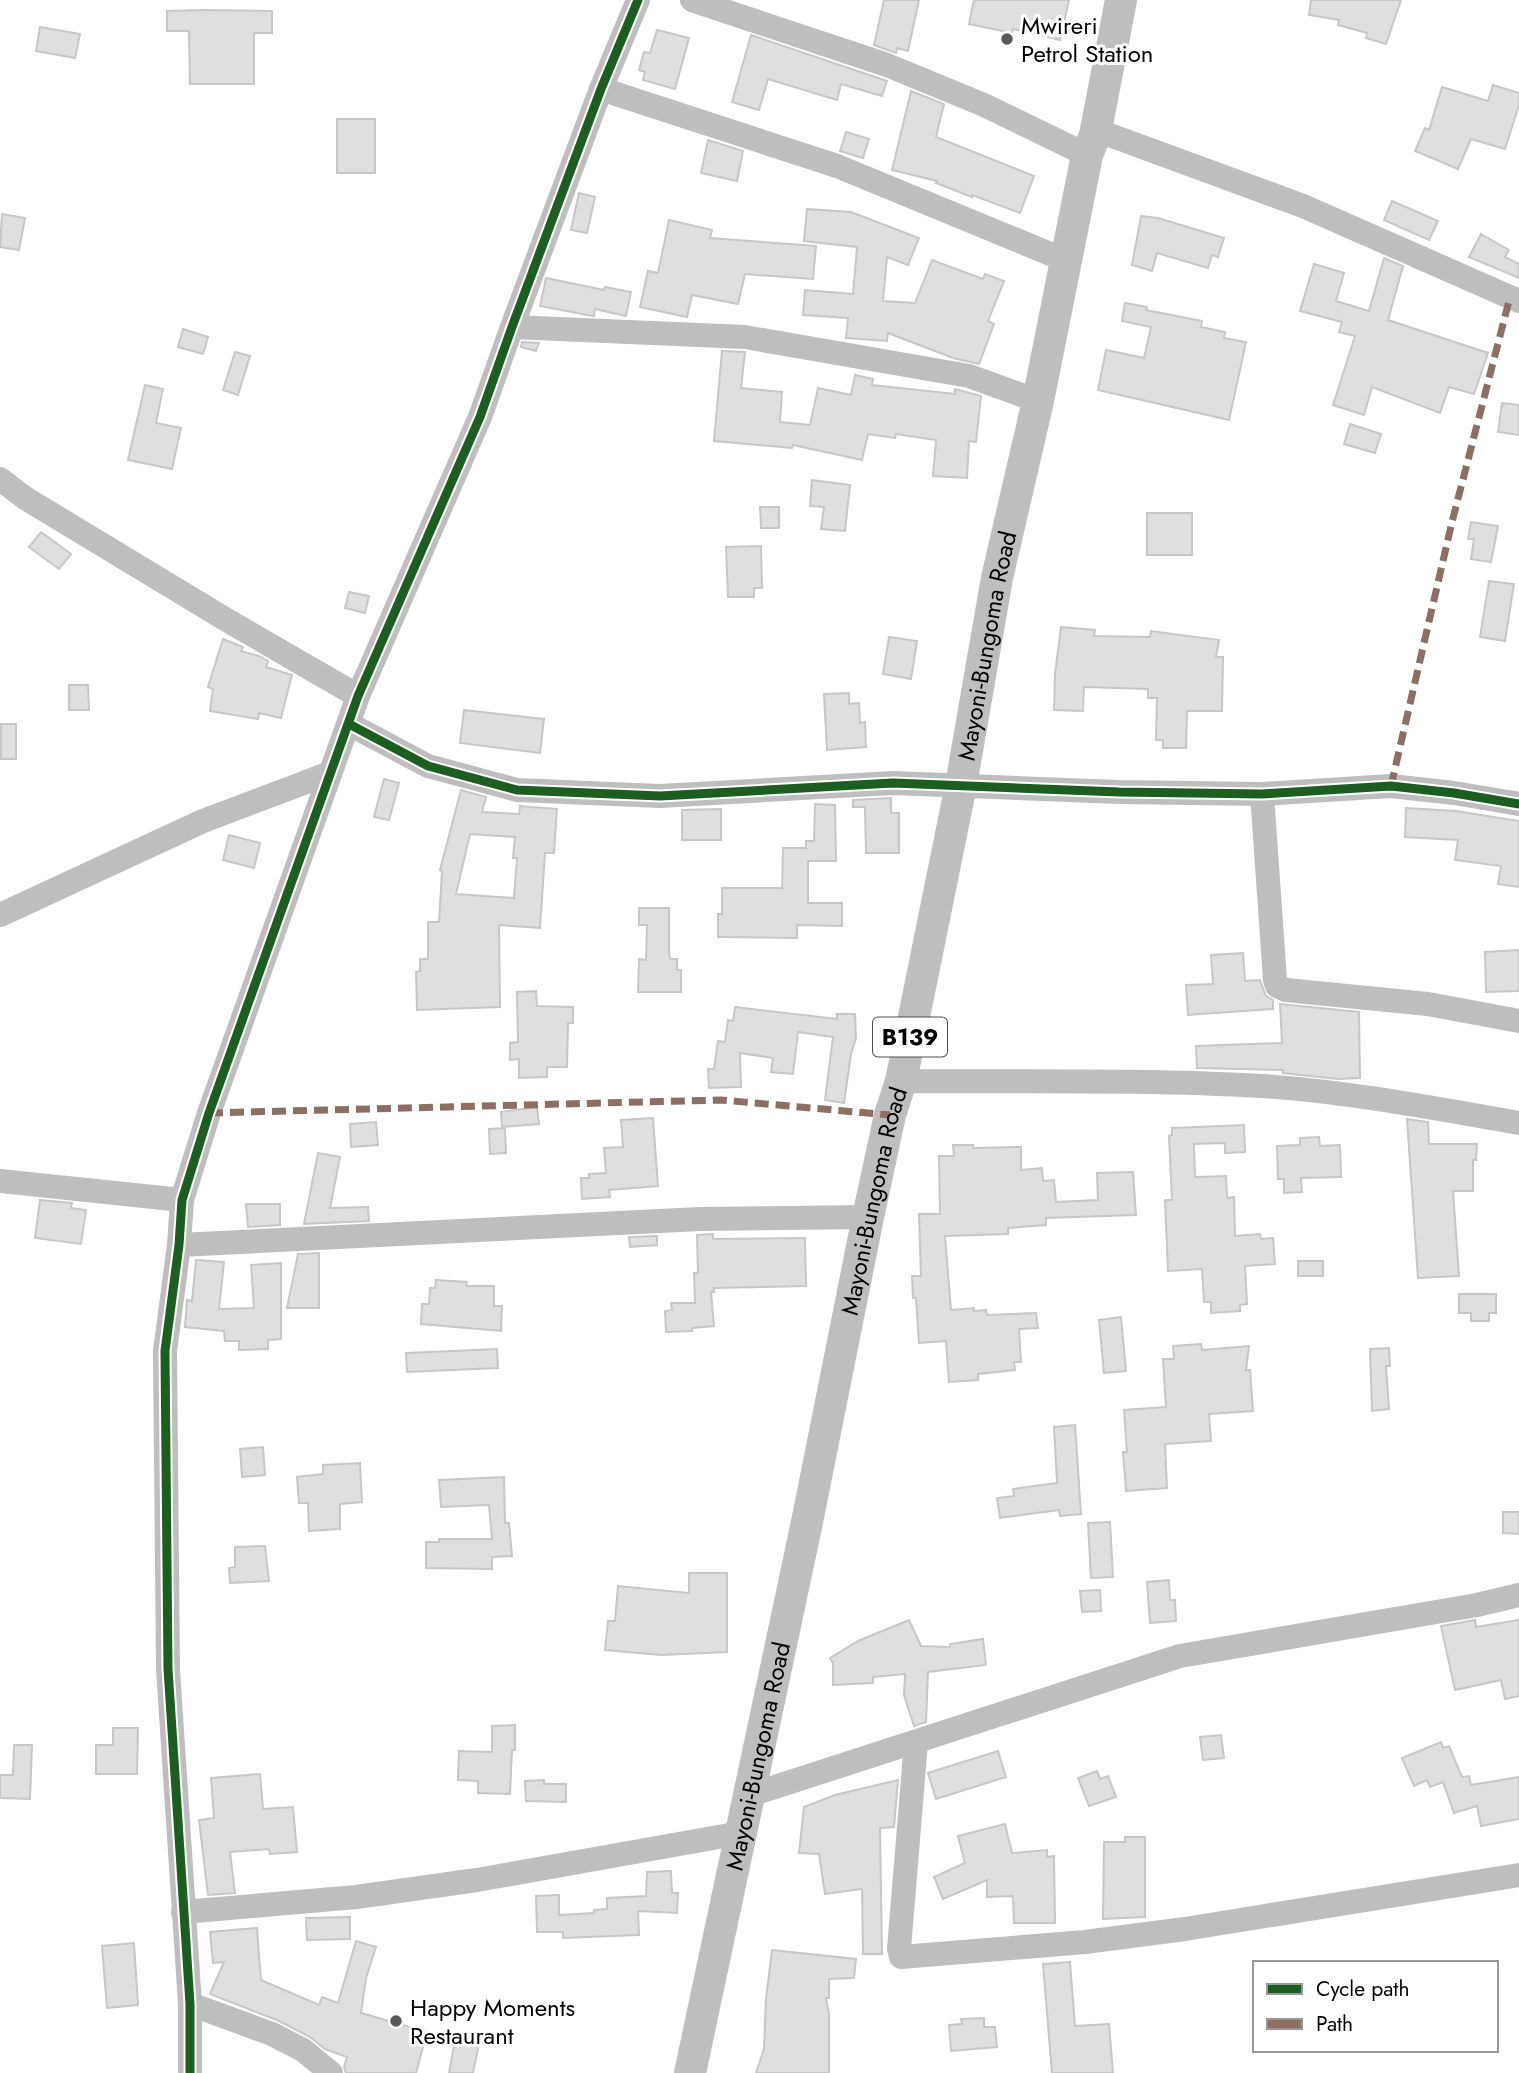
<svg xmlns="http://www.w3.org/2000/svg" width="1519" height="2073" viewBox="0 0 1519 2073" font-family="Jost,sans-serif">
<rect width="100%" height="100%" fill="#fff"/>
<g fill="#dfdfdf" stroke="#c7c7c7" stroke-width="2" fill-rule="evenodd">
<path d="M884 0H919L908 51 897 48 896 53 874 45Z"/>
<path d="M974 0H1069L1060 40 1013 29 1012 33 969 24Z"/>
<path d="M1311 0H1401L1386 44 1366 38 1367 33 1338 25 1339 20 1309 15Z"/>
<path d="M204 10 272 11V33H254V84H190L189 31H167V11Z"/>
<path d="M40 27 80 34 75 58 36 51Z"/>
<path d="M657 30 689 38 675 89 643 80 645 72 639 70 644 52 650 53Z"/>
<path d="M751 35 887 81 882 96 841 84 837 100 768 79 759 110 732 102Z"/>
<path d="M1493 85 1519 93V105L1505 149 1471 139 1458 169 1415 151 1425 128 1429 130 1442 87 1488 101Z"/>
<path d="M911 91 944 104 936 137 1034 176 1020 213 972 195V197L936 183 937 181 892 170Z"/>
<rect x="337" y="119" width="38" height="54"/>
<path d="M846 132 869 139 863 158 840 151Z"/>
<path d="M708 140 743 151 737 181 701 173Z"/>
<path d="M579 193 595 197 587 233 571 230Z"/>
<path d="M1392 201 1438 221 1429 240 1384 220Z"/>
<path d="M807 209 851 212 919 238 908 265 887 257 883 301 915 303 932 260 983 279 985 274 1004 281 988 321 994 324 979 364 953 358 888 333 887 341 846 338 848 318 803 315 805 290 853 294 857 247 804 241Z"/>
<path d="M2 214 25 218 19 250 0 247Z"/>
<path d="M1141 216 1158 218 1224 238 1218 257 1212 255 1208 268 1157 253 1152 271 1132 265Z"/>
<path d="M669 220 712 230 710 238 816 246 813 279 745 274 738 304 692 295 687 317 640 307 648 271 658 273Z"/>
<path d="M1481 234 1509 250 1505 257 1519 264V278L1469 257Z"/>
<path d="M1384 258 1403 266 1388 320 1488 353 1474 394 1449 387 1440 413 1372 387 1364 415 1333 405 1355 336 1339 332 1342 322 1300 311 1314 264 1344 273 1336 301 1369 311Z"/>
<path d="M546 278 604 290 605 287 631 292 626 316 595 309 594 316 587 315 540 306Z"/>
<path d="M1125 303 1147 307 1146 310 1202 321 1201 327 1225 332 1224 338 1246 342 1229 420 1098 390 1106 350 1144 358 1151 327 1122 321Z"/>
<path d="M183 329 208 337 203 354 178 347Z"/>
<path d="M522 342 539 343 536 351 521 347Z"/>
<path d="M722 351 745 352 741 388 782 392 780 422 810 425 818 388 851 395 855 375 873 379 872 385 955 394V389L981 396 976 442 969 441 967 478 933 476 936 440 896 434 895 438 868 434 862 460 793 445 792 448 714 441Z"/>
<path d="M235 352 250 356 238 395 223 390Z"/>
<path d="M145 385 163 389 156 423 181 428 172 469 128 460Z"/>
<path d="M1502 403 1519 405V435L1498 432Z"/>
<path d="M1350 424 1381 434 1375 453 1344 444Z"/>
<path d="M812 480 850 485 845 531 821 529 824 507 810 506Z"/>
<path d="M760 507H779V528H761Z"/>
<rect x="1147" y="513" width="45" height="42"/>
<path d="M1471 522 1498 526 1491 562 1471 559 1474 539H1468Z"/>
<path d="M41 532 71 554 59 569 29 547Z"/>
<path d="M761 546 762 588H754V597H728L726 547Z"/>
<path d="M1489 581 1514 584 1505 641 1480 637Z"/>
<path d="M349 592 369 596 365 613 345 608Z"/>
<path d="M1061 627 1095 630 1094 636 1150 637 1151 631 1219 640 1216 657H1223L1222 711H1187L1186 748H1163V740H1156L1157 698H1148V689L1084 687 1083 711 1054 710 1055 674Z"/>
<path d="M889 637 917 641 911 679 883 674Z"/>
<path d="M223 639 243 647 241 651 259 656 268 661 266 667 292 675 281 718 259 713 258 719 210 711 213 689 208 687Z"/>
<path d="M69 685H88L89 710H69Z"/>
<path d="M849 693V704L859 703 860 723 865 722 866 747 827 750 824 694Z"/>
<path d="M464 710 544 719 540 753 460 743Z"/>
<rect x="1" y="724" width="15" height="35"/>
<path d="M384 779 399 783 389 820 374 817Z"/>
<path d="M461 790 486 797 482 812 519 814 520 806 557 809 554 853H545L540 928 499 925 500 1007 417 1010 416 972 420 971V959H428V922H439L442 871 440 870ZM470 834 515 837 513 858H517L514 898 456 894Z"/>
<path d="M891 798V813H899V853H866L865 807H853V800Z"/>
<path d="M815 804 835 805 836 861H808V903H842V926L797 925V938L718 937V914H722V888H782L783 848H806V841H814Z"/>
<path d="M1406 808 1456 811 1519 821V887L1498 884 1501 866 1455 860 1458 840 1405 837Z"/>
<path d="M721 809V840H682V810Z"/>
<path d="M229 835 260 843 254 868 223 860Z"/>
<path d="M639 908H669V954L670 959H677V970H681V992H638L639 959 646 960 647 925H639Z"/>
<path d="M1519 950V991L1486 992 1485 952Z"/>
<path d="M1243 953 1245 981 1260 980 1266 996 1273 1000V1009L1188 1015 1186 985 1213 984 1211 955Z"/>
<path d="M536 991 537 1006 573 1007V1023H568L567 1067H547V1077L519 1078V1059L510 1060V1043L518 1042 517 992Z"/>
<path d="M1280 1004 1359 1012 1360 1078 1338 1079 1283 1073V1070L1197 1068 1196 1046 1282 1043Z"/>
<path d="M735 1007 837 1019V1014H855L856 1038 851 1054 844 1103 825 1100 833 1037 798 1032 793 1074 771 1072 773 1058 740 1053 741 1087 709 1088 708 1069H714L718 1041 725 1042 728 1020 733 1021Z"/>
<path d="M537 1107 539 1124 502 1127 501 1112Z"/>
<path d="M653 1118 658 1186 609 1190 610 1197 582 1199 581 1178H589V1174L606 1173 604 1148 623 1147 621 1120Z"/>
<path d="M1407 1119 1428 1122 1429 1144H1477L1476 1160H1473V1191H1453L1459 1276 1418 1278Z"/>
<path d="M376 1122 378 1145 351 1147 350 1124Z"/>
<path d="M1244 1125 1245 1152 1225 1153V1143L1194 1144 1195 1177 1226 1176 1227 1198 1234 1197 1235 1236 1260 1234 1261 1239 1273 1238 1275 1264 1245 1266 1247 1304 1240 1305V1311L1211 1313V1302H1204L1202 1269 1168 1271 1165 1200H1172L1169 1136 1172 1135V1128Z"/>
<path d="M505 1128 506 1153 490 1154 489 1129Z"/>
<path d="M1319 1137 1320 1146 1340 1145 1341 1177 1301 1178 1302 1192 1284 1193V1179H1278L1277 1146 1300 1145V1138Z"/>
<path d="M953 1145H973V1148L1021 1147V1170L1042 1168 1043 1181 1054 1180 1056 1202 1098 1200 1097 1173 1133 1172 1136 1215 1046 1218V1225L1008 1228V1234L945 1236 951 1310 974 1308V1311L986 1310 987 1315 1036 1313 1038 1328 1019 1329 1021 1362H1014L1015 1370 978 1374V1380L949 1382 946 1341 919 1343 916 1298H913L912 1276H921L919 1214H940L939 1156H954Z"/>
<path d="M318 1153 340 1157 330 1208 368 1207 369 1221 304 1224Z"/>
<path d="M40 1200 72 1203 71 1208 86 1210 81 1244 35 1238Z"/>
<path d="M246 1204H280V1225L248 1227Z"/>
<path d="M713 1234V1239L805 1238 806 1286 714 1288V1292H711L714 1326 692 1328V1331L666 1332 665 1311 672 1310 671 1303H695L694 1273H698L697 1235Z"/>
<path d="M657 1236V1245L630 1247 629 1237Z"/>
<path d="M319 1253V1308H287L298 1254Z"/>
<path d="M196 1260 224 1262 219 1309 254 1308 251 1265 281 1263V1339L268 1340V1349L239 1350V1341H225L224 1331 185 1327 187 1300 192 1301Z"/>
<rect x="1298" y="1261" width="25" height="15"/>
<path d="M436 1280 467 1282 466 1286H494V1306H502L501 1331 421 1324 422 1304H429L430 1288H435Z"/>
<path d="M1459 1294H1496V1313H1489V1321H1471V1313H1459Z"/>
<path d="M1121 1317 1126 1371 1104 1373 1099 1320Z"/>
<path d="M1201 1344 1202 1350 1249 1346 1246 1370H1250L1253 1411 1209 1414 1211 1441 1165 1444 1167 1488 1126 1491 1123 1452H1127L1124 1410 1166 1407 1163 1359H1174L1173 1346Z"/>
<path d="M1389 1348 1390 1366H1386L1389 1409 1372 1411 1370 1349Z"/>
<path d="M497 1349 498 1368 407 1372 406 1353Z"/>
<path d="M1075 1425 1081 1514 1060 1516 1059 1510 1000 1518 997 1498 1014 1496 1013 1489 1057 1483 1054 1427Z"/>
<path d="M263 1447 265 1475 242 1477 240 1449Z"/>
<path d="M360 1463 362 1502 340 1504V1529L309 1531 308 1503H299L297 1477 323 1474V1465Z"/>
<path d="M504 1477 505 1523H509L512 1556 492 1557V1569L426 1568V1542H439V1539H492L489 1505 441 1507 439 1480Z"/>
<path d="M1503 1512H1519V1534L1503 1533Z"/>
<path d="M1110 1522 1113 1577 1091 1578 1088 1523Z"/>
<path d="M265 1546 269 1581 230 1583 229 1568 235 1567V1547Z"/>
<path d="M689 1573H727V1652L661 1655 605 1650 608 1621H615L618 1586 689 1593Z"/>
<path d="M1169 1580 1170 1600H1175L1176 1621 1150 1623 1147 1582Z"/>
<path d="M1100 1590 1101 1611 1082 1612 1080 1591Z"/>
<path d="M909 1620 921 1646 950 1647V1644L983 1639 986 1665 928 1672 926 1722 914 1726 904 1695 905 1674 873 1677V1683L833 1685V1663L830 1658 858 1641Z"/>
<path d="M1475 1620 1476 1627 1519 1620V1696L1505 1699 1501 1680 1455 1690 1441 1626Z"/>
<path d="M515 1725V1750H512L510 1794 478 1793V1781L458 1780 459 1751 492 1752V1726Z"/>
<path d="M113 1728H138L137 1774H96V1745H113Z"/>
<path d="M1221 1735 1224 1758 1203 1760 1200 1737Z"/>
<path d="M1441 1742 1443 1748 1449 1746 1462 1777 1469 1776 1471 1785 1519 1777V1819L1481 1826 1477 1806 1454 1813 1443 1782 1430 1787 1427 1780 1414 1786 1402 1758Z"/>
<path d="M14 1745H32L30 1799 0 1798V1775H13Z"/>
<path d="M998 1751 1006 1777 936 1799 928 1773Z"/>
<path d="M1097 1771 1100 1779 1108 1776 1116 1797 1089 1806 1078 1778Z"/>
<path d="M260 1774 263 1809 293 1807 297 1852 270 1854 269 1849 230 1852 235 1893 208 1895 199 1820 214 1818 211 1778Z"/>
<path d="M544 1780V1784H566V1802L526 1801 525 1781Z"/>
<path d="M898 1780 894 1827 880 1828 882 1954H863L862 1889 825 1894 819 1854 799 1853 804 1807 835 1795Z"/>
<path d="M1005 1824 1012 1853 1047 1850V1857L1054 1856 1055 1923H1014L1013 1896 987 1897V1880L943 1899 934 1877 965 1863 958 1836Z"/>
<path d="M1125 1837H1145V1917L1103 1919 1104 1842H1125Z"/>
<path d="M671 1871 672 1893H678L677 1913 638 1911 639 1935 563 1938V1932H537L536 1896 559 1895V1915L594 1913V1910L607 1909V1898L646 1896 647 1872Z"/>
<path d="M350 1917V1939L307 1940 306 1918Z"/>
<path d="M257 1928 261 1980 319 2005 322 1997 338 2003 356 1941 376 1947 366 1978 361 2013 427 2032 416 2073H346L344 2067 347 2057 325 2049 310 2037 279 2021 210 1994 224 1962 213 1963 210 1932Z"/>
<path d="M134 1943 138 2005 107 2008 102 1946Z"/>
<path d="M772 1950 856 1959 854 1978 829 1979V1998H826L829 2014V2073H756L764 2049 766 1999Z"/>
<path d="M1070 1962 1075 2026 1109 2024 1113 2073H1052L1043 1964Z"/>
<path d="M984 2018V2027H995L997 2047 951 2051 949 2025 962 2024 961 2019Z"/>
<path d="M455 2040 479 2044 473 2073H449Z"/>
</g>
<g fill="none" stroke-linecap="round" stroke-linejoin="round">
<g stroke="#bebebe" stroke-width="24">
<path d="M692 0 887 65 984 105 1087 155"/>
<path d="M601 89 837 166 1065 260"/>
<path d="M1096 130 1303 206 1519 301"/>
<path d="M512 327 745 337 969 376 1038 401"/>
<path d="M0 479 25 498 225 619 358 696"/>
<path d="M349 724 428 766 517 790 660 796 893 783 1119 792 1262 794 1391 786 1454 793 1519 804"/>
<path d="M1262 794 1275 980 1277 986 1286 990 1428 1004 1519 1021"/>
<path d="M0 915 203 821 330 773"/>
<path d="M901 1081C1021 1082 1142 1079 1262 1086 1349 1092 1434 1108 1519 1123"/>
<path d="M0 1181 182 1200"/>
<path d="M179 1245 700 1219 868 1217"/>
<path d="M916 1742 899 1949 901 1957 1085 1942 1185 1929 1519 1875"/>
<path d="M750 1795 1180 1656 1477 1605 1519 1595"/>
<path d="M183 1912 356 1897 477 1880 741 1833"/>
<path d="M190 2004 272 2034 303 2050 331 2073"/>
<path d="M190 2073V2004L168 1669 165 1351 179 1245 182 1200 209 1113 358 696 480 417 512 327 601 89 638 0"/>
</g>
<path stroke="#bebebe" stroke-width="32" id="s1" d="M690 2073 807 1522 868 1217 890 1115 901 1081 961 785 997 578 1038 401 1087 155 1095 135 1121 0"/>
<g stroke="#8d6e63" stroke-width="7" stroke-dasharray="14 7" stroke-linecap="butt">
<path d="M1391 786 1452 522 1510 297"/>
<path d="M209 1113 721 1100 890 1115"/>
</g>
<g stroke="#fff" stroke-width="13">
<g id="cycleway">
<path d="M349 724 428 766 517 790 660 796 893 783 1119 792 1262 794 1391 786 1454 793 1519 804"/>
<path d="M190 2073V2004L168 1669 165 1351 179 1245 182 1200 209 1113 358 696 480 417 512 327 601 89 638 0"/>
</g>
</g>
<use href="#cycleway" stroke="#1b5e20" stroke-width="9"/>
</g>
<g fill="#595959" stroke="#fff" stroke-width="2.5">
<circle cx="1007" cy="39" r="7"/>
<circle cx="396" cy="2021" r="7"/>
</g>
<g text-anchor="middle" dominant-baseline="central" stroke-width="6" stroke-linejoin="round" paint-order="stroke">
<rect fill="#fff" stroke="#4c4c4c" stroke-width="2" x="873" y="1017.5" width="74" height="39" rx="5"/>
<g font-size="23" font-weight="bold" fill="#000">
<text x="910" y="1037">B139</text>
</g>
<g font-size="24" fill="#000" stroke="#fff" text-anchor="start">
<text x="1021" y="25">Mwireri<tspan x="1021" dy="28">Petrol Station</tspan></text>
<text x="410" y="2007">Happy Moments<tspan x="410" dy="28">Restaurant</tspan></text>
</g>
<g font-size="24" fill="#000" stroke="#fff">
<text stroke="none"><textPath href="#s1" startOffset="1458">Mayoni-Bungoma Road</textPath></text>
<text stroke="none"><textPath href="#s1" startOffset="891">Mayoni-Bungoma Road</textPath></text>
<text stroke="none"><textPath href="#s1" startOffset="324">Mayoni-Bungoma Road</textPath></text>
</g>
</g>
<rect x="1253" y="1961" width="245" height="91" fill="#ffffff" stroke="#999999" stroke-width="2"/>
<rect x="1267" y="1984" width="35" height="10" fill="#1b5e20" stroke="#999999" stroke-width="2"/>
<text x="1316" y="1996" font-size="21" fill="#000000">Cycle path</text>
<rect x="1267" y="2019" width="35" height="10" fill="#8d6e63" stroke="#999999" stroke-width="2"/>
<text x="1316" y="2031" font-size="21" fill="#000000">Path</text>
</svg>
